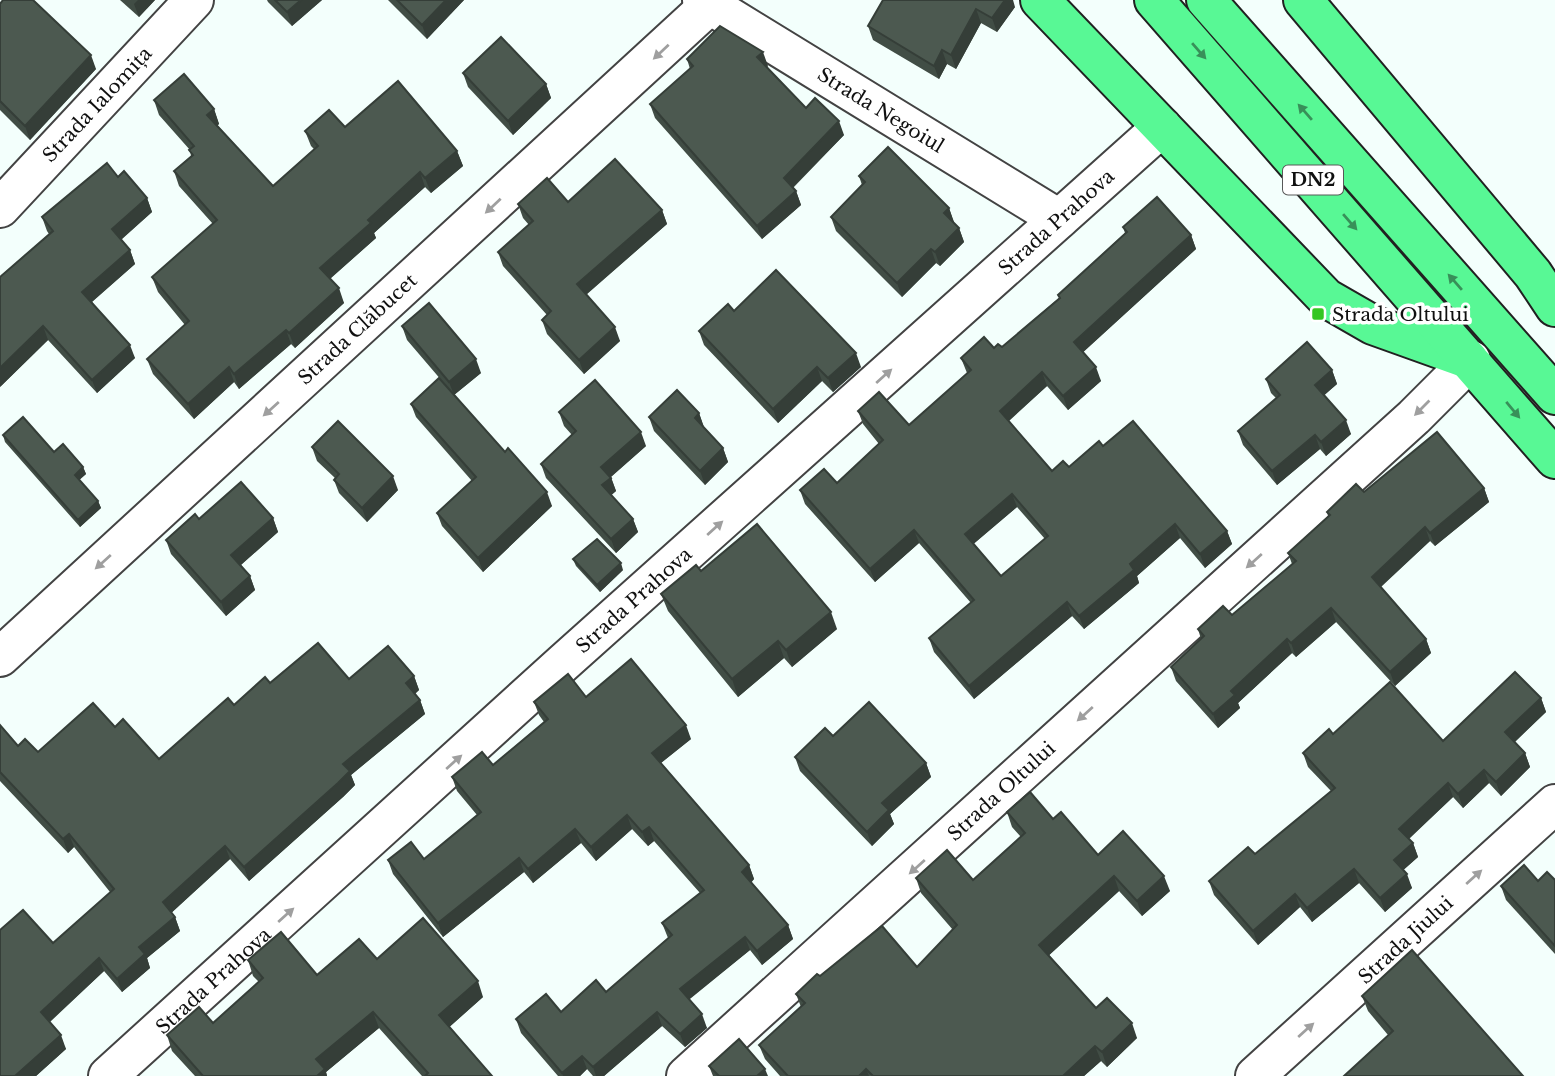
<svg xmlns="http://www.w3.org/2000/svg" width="1555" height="1076" viewBox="0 0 1555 1076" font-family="'Libre Baskerville',serif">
<rect width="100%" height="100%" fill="#f3fffc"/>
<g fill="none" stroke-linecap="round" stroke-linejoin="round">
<g stroke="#434343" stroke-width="42">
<g id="minor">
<path id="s1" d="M702 0 1059 219"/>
<path id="s2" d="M0 208 194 0"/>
<path id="s3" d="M0 657 715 0"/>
<path id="s4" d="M108 1076 563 663 1162 127"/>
<path id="s5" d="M686 1076 1414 417 1471 360"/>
<path id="s6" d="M1255 1076 1555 804"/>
</g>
</g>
<g stroke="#212121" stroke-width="42">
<g id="highway">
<path d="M1040 0 1326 298 1373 325 1468 359"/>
<path d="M1154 0 1555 459"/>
<path d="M1206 0 1555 395"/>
<path d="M1303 0 1533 274 1555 307"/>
</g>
</g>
<use href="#minor" stroke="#fff" stroke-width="38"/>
<use href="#highway" stroke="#58f895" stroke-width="38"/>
</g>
<g fill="#414d45" fill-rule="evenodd">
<path d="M120 0H155L139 17Z"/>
<path d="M267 0H322L292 26 268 2Z"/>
<path d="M388 0H464L427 39Z"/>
<path d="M883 0 1015 7 997 32 981 23 956 69 947 64 939 79 873 40 868 26Z"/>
<path d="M0 4 96 69 30 140 0 110Z"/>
<path d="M687 59 768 66 767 67 806 108 844 135 793 188 796 191 801 205 762 239 655 118 650 104 690 69Z"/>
<path d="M463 73 546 84 551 98 513 135 468 87Z"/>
<path d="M154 100 214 109 219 124 217 125 273 186 314 149 311 146 305 131 345 127 457 151 463 166 431 193 425 187 374 233 376 238 330 279 344 303 295 348 291 344 239 389 234 382 194 419 153 374 147 359 185 325 158 292 152 277 213 224 179 186 174 171 191 156 190 150 159 115Z"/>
<path d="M859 176 949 208 954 223 959 228 964 242 940 266 936 263 902 297 836 231 831 217 862 185Z"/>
<path d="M118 177 147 198 152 212 121 240 130 250 135 264 92 302 135 358 97 393 48 340 0 387 49 234 47 231 42 217Z"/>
<path d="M568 202 662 210 667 224 586 295 620 341 584 374 547 334 542 320 547 315 503 266 498 252 529 225 523 218 518 204Z"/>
<path d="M1123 227 1191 235 1196 249 1083 352 1101 381 1068 410 1047 386 1009 421 1052 471 1069 467 1103 446 1227 531 1232 544 1205 568 1180 538 1137 576 1139 583 1084 629 1072 616 974 699 934 652 929 638 971 603 919 543 875 582 805 504 800 490 837 483 879 444 863 424 858 411 909 425 967 373 961 358 994 348 1002 347 1059 298 1058 295 1125 233ZM1017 507 1045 539 1001 576 973 544Z"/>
<path d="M734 311 861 367 833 392 822 381 778 423 704 345 699 331Z"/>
<path d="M402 326 481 373 454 395 552 506 483 572 442 526 437 513 472 481 416 417 411 404 454 395 407 340Z"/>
<path d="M1332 370 1337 384 1324 395 1351 434 1326 456 1320 449 1277 485 1243 445 1238 431 1276 398 1271 393 1266 379Z"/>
<path d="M559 412 646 446 611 477 616 491 611 495 633 519 638 532 616 553 546 478 541 464 572 435 564 426Z"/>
<path d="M699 413 704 428 723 448 728 462 705 485 654 431 649 417Z"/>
<path d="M3 435 54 452 83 467 86 474 79 480 98 501 101 508 80 527 5 442Z"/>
<path d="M312 447 398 490 367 522 339 493 334 480 335 478 317 461Z"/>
<path d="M1484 488 1489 502 1435 546 1430 541 1381 587 1426 639 1431 653 1395 686 1336 622 1296 657 1292 653 1238 703 1240 708 1218 728 1176 681 1171 667 1201 639 1198 629 1232 615 1292 564 1288 553 1328 516 1327 512 1364 492Z"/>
<path d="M273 518 278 532 241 565 250 576 255 590 226 616 171 554 166 540 199 519Z"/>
<path d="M573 559 623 570 600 592 576 566Z"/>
<path d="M701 571 837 629 792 667 784 658 738 697 668 611 661 594Z"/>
<path d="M414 676 419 690 415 694 420 700 425 714 351 775 355 785 343 797 249 881 230 859 171 913 175 917 180 931 147 958 150 968 122 992 104 971 50 1022 66 1049 36 1076H0L110 892 74 847 68 853 0 781V725L18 746 38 752 115 727 159 759 234 705 270 683Z"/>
<path d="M586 697 691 739 661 763 749 865 754 879 751 883 788 925 793 939 762 965 750 950 689 999 707 1028 685 1047 662 1026 604 1076H593L587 1069 580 1076H558L521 1033 516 1019 561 1012 606 992 668 938 662 923 700 893 654 841 648 846 632 829 596 861 581 843 533 883 524 872 443 937 393 874 388 860 424 859 477 815 457 791 452 777 493 765 544 722 539 715 534 702Z"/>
<path d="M1541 698 1546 712 1515 742 1525 753 1530 767 1501 796 1489 783 1463 808 1453 797 1409 839 1413 843 1418 857 1403 870 1412 888 1385 912 1359 883 1312 922 1300 907 1258 945 1214 895 1209 881 1255 854 1331 791 1308 767 1303 753 1333 734 1443 741Z"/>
<path d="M833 736 926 763 931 777 890 814 894 824 872 846 800 771 795 757Z"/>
<path d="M1007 812 1053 819 1098 855 1170 891 1142 916 1119 891 1049 955 1096 1008 1137 1038 1107 1067 1101 1061 1084 1076H780L765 1059 759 1045 801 1007 796 994 820 976 917 967 953 930 921 893 916 878 973 880 1021 837 1012 827Z"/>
<path d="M1555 880V954L1506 900 1501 886 1538 881Z"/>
<path d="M377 959 483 997 449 1027 492 1076H422L379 1028 326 1072 327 1076H195L172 1051 167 1035 213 1023 259 982 253 976 248 960 317 975Z"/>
<path d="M1362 996 1523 1076 1388 1035 1368 1011Z"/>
<path d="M709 1066 768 1076H713Z"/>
</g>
<g fill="#353e38">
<path d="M138 0H155L139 17 134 4Z"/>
<path d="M301 0H322L292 26 287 12Z"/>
<path d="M446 0H464L427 39 422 25Z"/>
<path d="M1005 0H1013L1015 7 997 32 992 18Z"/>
<path d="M976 9 981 23 956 69 951 55Z"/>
<path d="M942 50 947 64 939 79 934 66Z"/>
<path d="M763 52 768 66 762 71 757 57Z"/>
<path d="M91 55 96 69 30 140 25 126Z"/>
<path d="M546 84 551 98 513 135 508 121Z"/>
<path d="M214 109 219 124 213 130 207 115Z"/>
<path d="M839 121 844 135 789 191 784 178Z"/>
<path d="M457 151 463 166 431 193 425 178Z"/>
<path d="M420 172 425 187 374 233 376 238 325 283 320 268 368 220Z"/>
<path d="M796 191 801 205 762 239 757 226Z"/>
<path d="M147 198 152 212 117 243 112 229Z"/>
<path d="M949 208 954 222 949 227 944 213Z"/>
<path d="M662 210 667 224 582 298 577 284Z"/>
<path d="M959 228 964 242 940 266 935 252Z"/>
<path d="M1191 235 1196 249 1079 356 1074 342Z"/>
<path d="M931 249 936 263 902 297 897 283Z"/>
<path d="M130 250 135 264 87 306 82 292Z"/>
<path d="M339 288 344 303 295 348 289 333Z"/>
<path d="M43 326 48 340 0 387V368Z"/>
<path d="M615 327 620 341 584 374 579 360Z"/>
<path d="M286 330 291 344 239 389 234 374Z"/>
<path d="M130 345 135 358 97 393 92 380Z"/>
<path d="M856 353 861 367 833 392 828 378Z"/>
<path d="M476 359 481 373 454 395 449 382Z"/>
<path d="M229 367 234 382 194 419 188 404Z"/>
<path d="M817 367 822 381 778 423 773 409Z"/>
<path d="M1096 367 1101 381 1068 410 1063 396Z"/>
<path d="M1332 370 1337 384 1320 399 1315 385Z"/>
<path d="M1042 372 1047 386 1005 424 1000 411Z"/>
<path d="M699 413 704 427 700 432 695 418Z"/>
<path d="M1346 420 1351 434 1326 456 1321 442Z"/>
<path d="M641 432 646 446 606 481 601 467Z"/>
<path d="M1315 435 1320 449 1277 485 1272 471Z"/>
<path d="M723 448 728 462 705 485 700 471Z"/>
<path d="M83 467 86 474 77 482 75 475Z"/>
<path d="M393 476 398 490 367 522 362 508Z"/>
<path d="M611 478 616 491 607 499 602 485Z"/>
<path d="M1484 488 1489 502 1435 546 1430 533Z"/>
<path d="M547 492 552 506 483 572 478 558Z"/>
<path d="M1012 494 1017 507 970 547 965 534Z"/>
<path d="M98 501 101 508 80 527 78 520Z"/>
<path d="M273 518 278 532 236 569 231 555Z"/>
<path d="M633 519 638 532 616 553 611 539Z"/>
<path d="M1175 524 1180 538 1137 576 1139 583 1084 629 1079 616 1130 564Z"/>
<path d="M1425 527 1430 541 1377 590 1372 577Z"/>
<path d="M914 530 919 543 875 582 870 569Z"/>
<path d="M1227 531 1232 544 1205 568 1200 554Z"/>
<path d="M621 563 623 570 600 592 597 585Z"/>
<path d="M250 576 255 590 226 616 221 602Z"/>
<path d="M1067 602 1072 616 974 699 969 686Z"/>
<path d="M1331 608 1336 622 1296 657 1291 643Z"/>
<path d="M831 612 837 629 792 667 786 650Z"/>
<path d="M1287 639 1292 653 1238 703 1240 708 1218 728 1213 714 1231 691Z"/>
<path d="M1426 639 1431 653 1395 686 1390 672Z"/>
<path d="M778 641 784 658 738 697 732 679Z"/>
<path d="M414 676 419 690 411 697 406 683Z"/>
<path d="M1541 698 1546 712 1510 746 1505 732Z"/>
<path d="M420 700 425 714 351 775 355 785 343 797 249 881 244 867 343 764Z"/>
<path d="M686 725 691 739 657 766 652 753Z"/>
<path d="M1525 753 1530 767 1501 796 1496 782Z"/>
<path d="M926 763 931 777 890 814 894 824 872 846 867 832 882 803Z"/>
<path d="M1484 770 1489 783 1463 808 1458 794Z"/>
<path d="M1448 783 1453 797 1404 843 1399 829Z"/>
<path d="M627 815 632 829 596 861 591 847Z"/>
<path d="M649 827 654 841 648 846 642 832Z"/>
<path d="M575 829 581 843 533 883 528 869Z"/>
<path d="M69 834 74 847 68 853 63 839Z"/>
<path d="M1413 843 1418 857 1399 874 1394 860Z"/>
<path d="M225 846 230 859 168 916 163 902Z"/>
<path d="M519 858 524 872 443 937 438 923Z"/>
<path d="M749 865 754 879 747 886 742 872Z"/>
<path d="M1354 869 1359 883 1312 922 1307 908Z"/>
<path d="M1407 874 1412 888 1385 912 1380 898Z"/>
<path d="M1114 876 1119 891 1045 959 1039 945Z"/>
<path d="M1164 876 1170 891 1142 916 1137 901Z"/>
<path d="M1295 894 1300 907 1258 945 1253 931Z"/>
<path d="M175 917 180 931 147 958 150 968 122 992 117 979 139 947Z"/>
<path d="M788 925 793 939 762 965 757 951Z"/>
<path d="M745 937 750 950 685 1003 680 989Z"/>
<path d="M99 958 104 971 46 1025 41 1012Z"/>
<path d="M478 981 483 997 445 1031 439 1015Z"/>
<path d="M373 1012 379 1028 326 1072 327 1076H317L316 1059Z"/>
<path d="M657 1012 662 1026 604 1076H596L593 1067Z"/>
<path d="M702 1014 707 1028 685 1047 680 1034Z"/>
<path d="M1132 1023 1137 1038 1107 1067 1102 1052Z"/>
<path d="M61 1035 66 1049 36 1076H15Z"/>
<path d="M1095 1046 1101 1061 1084 1076H1063Z"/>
<path d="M582 1056 587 1069 580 1076H563L562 1073Z"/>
<path d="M765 1069 768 1076H757Z"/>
<path d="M866 1069 869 1076H859Z"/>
</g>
<g fill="#4c5950" stroke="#353e38" stroke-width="2" fill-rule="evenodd">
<path d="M3 0H33L91 55 25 126 0 101V4Z"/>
<path d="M275 0H301L287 12Z"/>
<path d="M397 0H446L422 25Z"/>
<path d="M883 0H1005L992 18 976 9 951 55 942 50 934 66 868 26Z"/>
<path d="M720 26 763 52 757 57 806 108 815 98 839 121 784 178 796 191 757 226 650 104 693 66 687 59Z"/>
<path d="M501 37 546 84 508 121 463 73Z"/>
<path d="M184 74 214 109 207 115 273 186 318 146 305 131 329 110 345 127 398 81 457 151 425 178 420 172 368 220 371 223 320 268 339 288 289 333 286 330 234 374 229 367 188 404 147 359 189 321 152 277 217 220 174 171 193 155 189 150 194 146 154 100Z"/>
<path d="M888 147 949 208 944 213 959 228 935 252 931 249 897 283 831 217 865 182 859 176Z"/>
<path d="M615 159 662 210 577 284 615 327 579 360 542 320 551 311 498 252 533 221 518 204 547 178 568 202Z"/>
<path d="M107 163 118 177 124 171 147 198 112 229 130 250 82 292 130 345 92 380 43 326 0 368V277L53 231 42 217Z"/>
<path d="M1157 197 1191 235 1074 342 1096 367 1063 396 1042 372 1000 411 1052 471 1063 461 1069 467 1099 441 1103 446 1133 421 1227 531 1200 554 1175 524 1130 564 1134 570 1079 616 1067 602 969 686 929 638 974 600 914 530 870 569 800 490 824 469 837 483 883 440 858 411 879 392 909 425 971 370 961 358 984 337 994 348 998 344 1002 347 1060 298 1058 295 1127 232 1123 227ZM1012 494 1048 536 1001 576 965 534Z"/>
<path d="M776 270 856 353 828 378 817 367 773 409 699 331 728 304 734 311Z"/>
<path d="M429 303 476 359 449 382 402 326Z"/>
<path d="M1307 342 1332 370 1315 385 1346 420 1321 442 1315 435 1272 471 1238 431 1280 395 1266 379Z"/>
<path d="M439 378 505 452 508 448 547 492 478 558 437 513 476 477 411 404Z"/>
<path d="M595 380 641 432 601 467 611 478 602 485 633 519 611 539 541 464 576 431 559 412Z"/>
<path d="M677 390 699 413 695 418 723 448 700 471 649 417Z"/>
<path d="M23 417 54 452 63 444 83 467 75 475 98 501 78 520 3 435Z"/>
<path d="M338 421 393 476 362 508 334 480 339 474 312 447Z"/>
<path d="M1437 432 1484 488 1430 533 1425 527 1372 577 1426 639 1390 672 1331 608 1291 643 1287 639 1231 691 1235 695 1213 714 1171 667 1204 636 1198 629 1223 606 1232 615 1296 561 1288 553 1330 515 1327 512 1356 484 1364 492Z"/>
<path d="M241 482 273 518 231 555 250 576 221 602 166 540 195 514 199 519Z"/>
<path d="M757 524 831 612 786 650 778 641 732 679 661 594 696 565 701 571Z"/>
<path d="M597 539 621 563 597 585 573 559Z"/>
<path d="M318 643 349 679 388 646 414 676 406 683 420 700 343 764 350 771 338 783 244 867 225 846 163 902 175 917 139 947 145 954 117 979 99 958 41 1012 61 1035 15 1076H0V930L23 910 53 943 114 889 69 834 63 839 0 772V725L18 746 25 739 38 752 93 703 115 727 123 719 159 759 228 698 234 705 265 677 270 683Z"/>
<path d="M631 659 686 725 652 753 749 865 742 872 788 925 757 951 745 937 680 989 702 1014 680 1034 657 1012 593 1067 582 1056 562 1073 516 1019 546 994 561 1012 596 980 606 992 672 935 662 923 704 890 649 827 642 832 627 815 591 847 575 829 528 869 519 858 438 923 388 860 411 842 424 859 481 812 452 777 482 752 493 765 548 719 534 702 568 674 586 697Z"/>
<path d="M1515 672 1541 698 1505 732 1525 753 1496 782 1484 770 1458 794 1448 783 1399 829 1413 843 1394 860 1407 874 1380 898 1354 869 1307 908 1295 894 1253 931 1209 881 1248 847 1255 854 1335 788 1303 753 1329 729 1333 734 1390 682 1443 741Z"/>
<path d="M869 702 926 763 882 803 889 810 867 832 795 757 825 728 833 736Z"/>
<path d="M1030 792 1053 819 1061 812 1098 855 1123 831 1164 876 1137 901 1114 876 1039 945 1096 1008 1107 998 1132 1023 1102 1052 1095 1046 1063 1076H873L866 1069 859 1076H788L759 1045 805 1003 796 994 817 974 820 976 882 926 917 967 957 925 916 878 947 850 973 880 1025 833 1007 812Z"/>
<path d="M1524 865 1538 881 1547 872 1555 880V946L1501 886Z"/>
<path d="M423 918 478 981 439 1015 492 1076H425L428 1073 373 1012 316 1059 325 1069 317 1076H203L167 1035 199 1007 213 1023 263 978 248 960 281 932 317 975 359 939 377 959Z"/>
<path d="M1412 950 1523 1076H1344L1393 1031 1362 996Z"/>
<path d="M739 1039 765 1069 757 1076H719L709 1066Z"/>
</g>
<defs><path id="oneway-solid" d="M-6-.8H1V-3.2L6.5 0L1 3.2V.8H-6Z" transform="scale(1.75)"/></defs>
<g fill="#389059">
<use href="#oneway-solid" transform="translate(1199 51) rotate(49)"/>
<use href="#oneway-solid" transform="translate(1305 112) rotate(-131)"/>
<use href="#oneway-solid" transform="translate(1350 222) rotate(49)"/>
<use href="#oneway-solid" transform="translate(1455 282) rotate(-131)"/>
<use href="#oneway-solid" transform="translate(1513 410) rotate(50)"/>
</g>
<g fill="#9f9f9f">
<use href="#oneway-solid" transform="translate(661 52) rotate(137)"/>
<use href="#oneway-solid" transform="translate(493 206) rotate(137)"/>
<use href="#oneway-solid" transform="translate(884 376) rotate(-42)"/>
<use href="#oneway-solid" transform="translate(1422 408) rotate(135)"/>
<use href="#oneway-solid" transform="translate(271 409) rotate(138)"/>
<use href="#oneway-solid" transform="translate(715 528) rotate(-42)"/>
<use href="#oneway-solid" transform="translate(1254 561) rotate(138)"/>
<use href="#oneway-solid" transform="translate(103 562) rotate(138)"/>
<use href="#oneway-solid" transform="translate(1085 714) rotate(138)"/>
<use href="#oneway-solid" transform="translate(454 762) rotate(-42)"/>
<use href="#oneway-solid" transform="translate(917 867) rotate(138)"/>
<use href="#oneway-solid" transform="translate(1474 877) rotate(-42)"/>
<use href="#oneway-solid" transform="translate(286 915) rotate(-42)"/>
<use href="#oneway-solid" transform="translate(1306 1030) rotate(-42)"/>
</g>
<rect fill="#36c622" stroke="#fff" stroke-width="2.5" x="1311" y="307" width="14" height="14" rx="3.5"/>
<g text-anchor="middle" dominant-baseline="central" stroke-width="7" stroke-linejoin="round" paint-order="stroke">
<rect fill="#fff" stroke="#585858" stroke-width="2" x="1283" y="165.5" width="60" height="29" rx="5"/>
<g font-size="18" font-weight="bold" fill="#101010">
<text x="1313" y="180">DN2</text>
</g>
<g font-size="19" fill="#101010" stroke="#fff">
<text stroke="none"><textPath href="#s2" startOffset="142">Strada Ialomița</textPath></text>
<text stroke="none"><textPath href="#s1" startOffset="210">Strada Negoiul</textPath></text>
<text stroke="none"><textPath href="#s4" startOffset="1276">Strada Prahova</textPath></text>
<text stroke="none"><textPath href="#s3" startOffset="485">Strada Clăbucet</textPath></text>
<text stroke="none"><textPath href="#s4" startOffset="709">Strada Prahova</textPath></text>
<text stroke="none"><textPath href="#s5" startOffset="425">Strada Oltului</textPath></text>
<text stroke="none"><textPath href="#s6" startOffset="203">Strada Jiului</textPath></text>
<text stroke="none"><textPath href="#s4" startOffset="142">Strada Prahova</textPath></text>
</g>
<g font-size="19" fill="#101010" stroke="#fff" text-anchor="start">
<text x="1332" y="314">Strada Oltului</text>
</g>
</g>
</svg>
